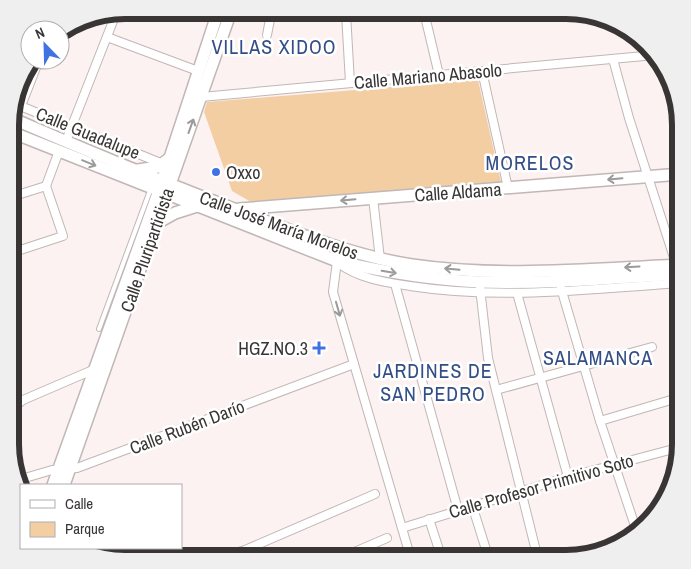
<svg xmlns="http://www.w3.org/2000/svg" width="691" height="569" viewBox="0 0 691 569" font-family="'Archivo Narrow',sans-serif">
<rect width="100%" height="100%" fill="#fcf2f1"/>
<path fill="#f3cea3" d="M478 80 501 182 251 202 232 191 204 112 207 102Z"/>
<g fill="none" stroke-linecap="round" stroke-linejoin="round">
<g stroke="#c1b7b6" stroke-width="6">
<path id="lane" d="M99 329 151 188"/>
</g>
<g stroke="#c1b7b6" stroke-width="10">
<g id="street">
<path d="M424 12 439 75"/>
<path d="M346 13 350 83"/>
<path d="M267 35 271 14"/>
<path d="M107 37 198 71"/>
<path d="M613 59 629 118 678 270"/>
<path d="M482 71 508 188"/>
<path d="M201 97 655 55"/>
<path d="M13 103 163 164"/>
<path d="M21 106 39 60"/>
<path d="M66 141 115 16"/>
<path d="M46 186 59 151"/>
<path d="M11 197 46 186"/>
<path d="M373 198 380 259"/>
<path d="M334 247 337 261 333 292 411 559"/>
<path d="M11 253 63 236 46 186"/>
<path d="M338 263C360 279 384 282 410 286 500 300 591 289 681 283"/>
<path d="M395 284 458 510"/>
<path d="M480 288 488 358 538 559"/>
<path d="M561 288 600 421 637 532"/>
<path d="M517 293 568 477"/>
<path d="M496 390 652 347"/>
<path d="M10 410 23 400 95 369"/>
<path d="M600 421 681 397"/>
<path d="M18 480 52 470 77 468 354 364"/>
<path d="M472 505 489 559"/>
<path d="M429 519 442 559"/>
<path d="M402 528 568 477 681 447"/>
<path d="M217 559 245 550 375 494"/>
<path d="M338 559 387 538"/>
</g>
</g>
<g stroke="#c1b7b6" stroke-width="14">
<g id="secondary">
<path d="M11 118C90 152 169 185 250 215 304 236 355 256 412 265 501 278 591 269 681 265"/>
<path d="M11 132 337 261C384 272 431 280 480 282 547 284 614 278 681 274"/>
<path d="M138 170 158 167 170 158"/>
<path d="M239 209 681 174"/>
<path d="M155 224 175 213 197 206"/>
<path d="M53 485 162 182 217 15"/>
<path d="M64 485 230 14"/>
</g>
</g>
<use href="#lane" stroke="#fff" stroke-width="4"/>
<use href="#street" stroke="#fff" stroke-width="8"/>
<use href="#secondary" stroke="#fff" stroke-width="11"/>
</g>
<defs><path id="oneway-shaft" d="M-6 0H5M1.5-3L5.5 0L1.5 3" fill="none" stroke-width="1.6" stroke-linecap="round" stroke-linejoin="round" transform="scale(1.25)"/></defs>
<g stroke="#9c9a9a">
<use href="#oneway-shaft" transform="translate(191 126) rotate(-70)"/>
<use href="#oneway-shaft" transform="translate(89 163) rotate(22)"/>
<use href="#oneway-shaft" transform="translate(615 179) rotate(175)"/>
<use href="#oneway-shaft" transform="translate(348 200) rotate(175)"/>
<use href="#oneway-shaft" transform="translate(632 267) rotate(177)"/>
<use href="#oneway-shaft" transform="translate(452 269) rotate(-175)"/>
<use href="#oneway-shaft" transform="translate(389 272) rotate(10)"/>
<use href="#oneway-shaft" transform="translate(338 309) rotate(74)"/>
</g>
<g fill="#4172e3" stroke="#fff" stroke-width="2">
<circle cx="216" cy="172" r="5"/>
<path d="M316.5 340.5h5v5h5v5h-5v5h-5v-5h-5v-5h5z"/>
</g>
<g text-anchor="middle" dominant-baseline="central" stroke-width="5" stroke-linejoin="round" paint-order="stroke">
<g font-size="18" fill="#393535" stroke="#fff">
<text transform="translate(428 76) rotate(-5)">Calle Mariano Abasolo</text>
<text transform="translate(88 133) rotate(22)">Calle Guadalupe</text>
<text transform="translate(458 192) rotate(-4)">Calle Aldama</text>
<text transform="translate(279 225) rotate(20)">Calle José María Morelos</text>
<text transform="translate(147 250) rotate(-71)">Calle Pluripartidista</text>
<text transform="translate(187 427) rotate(-21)">Calle Rubén Darío</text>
<text transform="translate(541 486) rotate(-16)">Calle Profesor Primitivo Soto</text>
</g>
<g font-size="18" fill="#393535" stroke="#fff" text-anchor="start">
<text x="226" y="172">Oxxo</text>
<text x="308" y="348" text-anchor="end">HGZ.NO.3</text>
</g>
<g font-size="20" letter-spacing="1" fill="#334e87" stroke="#fff">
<text x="274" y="46">VILLAS XIDOO</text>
<text x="530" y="162">MORELOS</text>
<text x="598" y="357">SALAMANCA</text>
<text x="433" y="370">JARDINES DE<tspan x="433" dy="23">SAN PEDRO</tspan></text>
</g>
</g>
<path d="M0 0H691V569H0ZM125 19H566A106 106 0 0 1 672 125V444A106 106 0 0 1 566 550H125A106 106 0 0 1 19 444V125A106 106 0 0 1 125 19Z" fill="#efefef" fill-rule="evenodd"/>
<path fill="none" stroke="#393535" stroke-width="6" d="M125 19H566A106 106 0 0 1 672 125V444A106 106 0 0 1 566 550H125A106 106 0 0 1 19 444V125A106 106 0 0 1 125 19Z"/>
<rect x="20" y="484" width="162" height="65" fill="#ffffff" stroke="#b0aeae"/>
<rect x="30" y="500" width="25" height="8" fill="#ffffff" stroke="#b0aeae"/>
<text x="65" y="509" font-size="15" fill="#393535">Calle</text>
<rect x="30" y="522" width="25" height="15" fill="#f3cea3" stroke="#b0aeae"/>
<text x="65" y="534" font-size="15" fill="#393535">Parque</text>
<g transform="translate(45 45) rotate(337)"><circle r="24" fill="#ffffff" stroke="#b0aeae"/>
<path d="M0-4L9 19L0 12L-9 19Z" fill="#4172e3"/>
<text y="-8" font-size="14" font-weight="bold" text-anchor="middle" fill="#393535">N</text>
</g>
</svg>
